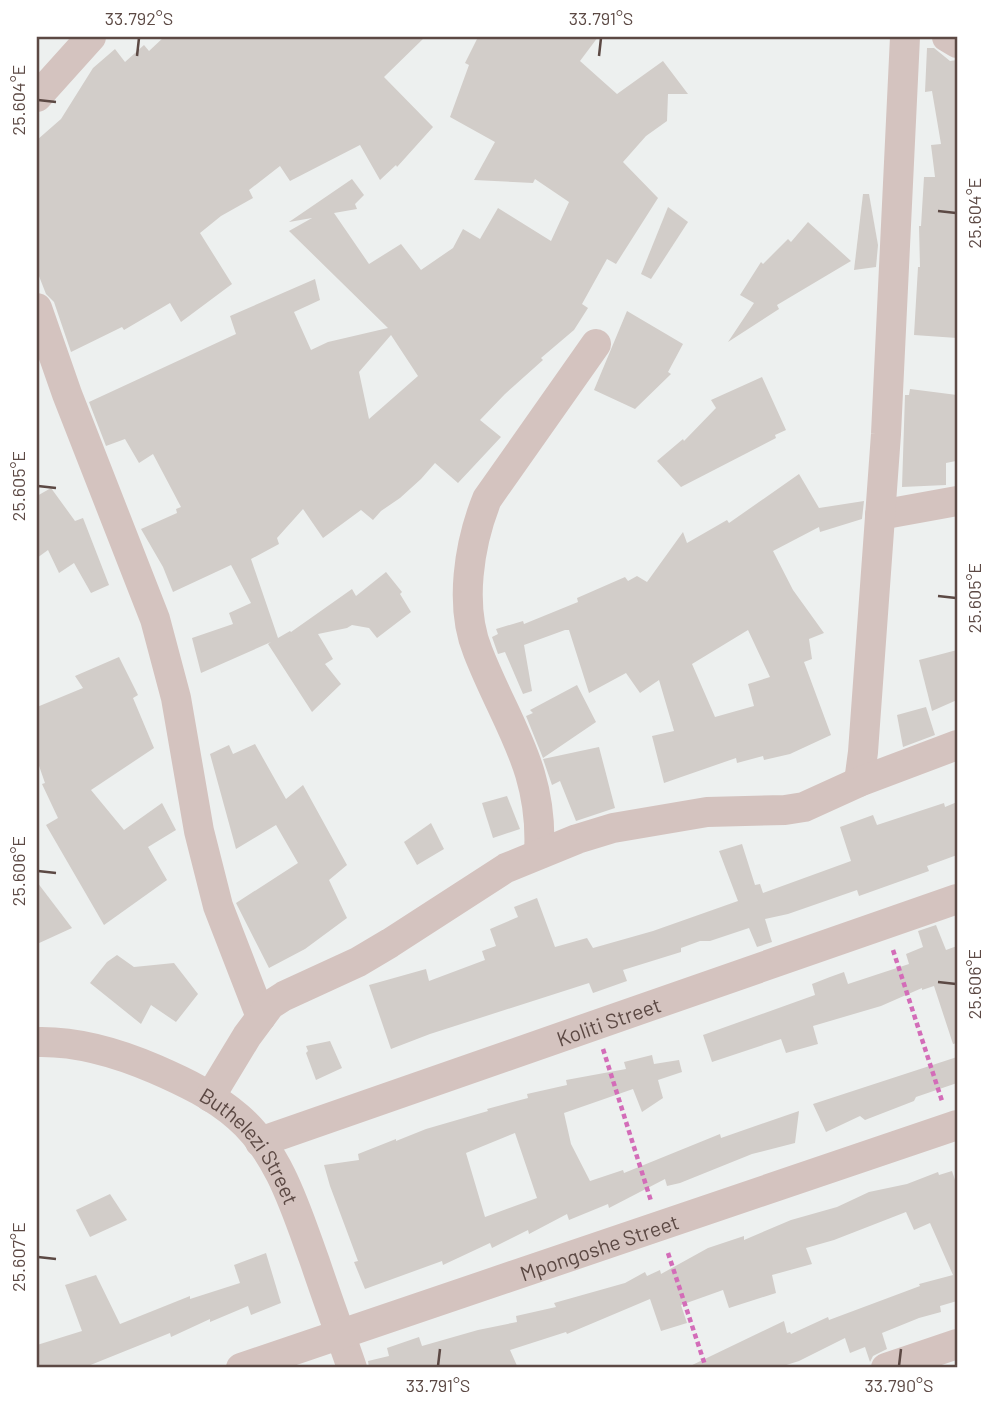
<svg xmlns="http://www.w3.org/2000/svg" width="994" height="1405" viewBox="0 0 994 1405" font-family="Barlow,sans-serif">
<rect width="100%" height="100%" fill="#edf0ef"/>
<g fill="#d2cdc9" fill-rule="evenodd">
<path d="M164 37H425L384 77 433 127 397 167 396 165 380 180 360 145 290 181 280 166 249 190 253 198 221 216 200 233 232 284 181 322 170 303 124 330 122 327 71 352 54 302 46 294 37 271V140L61 119 93 68 115 49 125 62 144 45 149 51Z"/>
<path d="M478 37H598L580 61 617 94 663 61 688 94H668L667 121 646 136 623 162 658 198 616 264 607 259 582 304 588 308 574 330 541 358 543 360 505 394 480 420 501 437 458 483 435 463 421 479 400 498 381 511 373 520 361 510 323 538 303 509 277 538 279 544 251 559 278 638 290 631 291 632 352 589 356 596 386 572 402 592 400 594 411 612 377 638 369 628 352 625 347 628 318 634 333 659 325 664 341 684 312 712 268 644 271 642 201 673 192 638 233 624 229 613 251 603 231 565 173 592 163 567 141 529 177 513 176 509 181 507 153 454 139 463 125 439 106 446 89 402 236 334 230 316 315 279 320 300 294 312 311 350 328 342 388 328 289 231 312 218 289 222 352 179 364 195 355 204 357 209 334 213 369 264 401 244 421 270 453 248 463 229 480 239 498 208 551 241 569 202 535 179 533 183 474 180 495 142 450 117 469 65 465 63ZM391 335 418 376 369 419 359 372Z"/>
<path d="M927 48H934L950 61 957 60V338L914 335 918 267H920L919 226H921L924 177H935L931 145 941 144 932 91 925 92Z"/>
<path d="M863 194H869L878 245 876 267 854 270Z"/>
<path d="M668 207 688 222 651 279 641 274Z"/>
<path d="M808 222 851 261 777 305 779 309 728 342 754 303 740 295 761 262 763 264 788 239 791 242Z"/>
<path d="M627 311 683 344 668 372 671 374 635 409 594 390Z"/>
<path d="M762 377 786 430 775 435 776 438 681 487 657 461 683 439 684 441 716 408 711 400Z"/>
<path d="M910 389 957 395 956 461 946 463V485L902 487 905 395H909Z"/>
<path d="M799 474 819 508 864 501 862 519 820 532 819 527 773 551 793 590 824 633 809 639 812 659 804 662 831 735 790 754 764 760 763 756 737 763 736 758 664 783 652 736 674 731 659 680 640 693 626 673 589 693 569 630H565L524 645 532 691 523 694 505 652 498 654 492 637 498 634 496 629 523 621 524 624 578 602 577 598 625 577 628 581 637 576 647 582 683 532 687 543 727 520 729 523ZM748 630 770 677 748 684 754 706 715 717 692 664Z"/>
<path d="M51 488 75 521 83 518 109 585 91 593 74 563 59 573 48 550 37 558V496Z"/>
<path d="M957 650V700L932 711 919 660Z"/>
<path d="M119 657 138 695 133 698 154 748 91 790 124 830 162 803 176 830 148 847 167 880 104 925 46 825 58 818 42 784 45 783 37 760V707L83 688 75 676Z"/>
<path d="M577 685 596 722 543 758 526 716 533 713 530 710Z"/>
<path d="M926 707 935 735 903 747 897 715Z"/>
<path d="M255 744 286 799 303 785 347 865 329 880 347 918 305 949 269 968 236 903 298 863 276 825 236 849 210 754 229 745 233 754Z"/>
<path d="M599 747 615 808 576 821 560 781 552 785 543 759Z"/>
<path d="M507 796 520 829 493 838 482 803Z"/>
<path d="M957 802V855L927 866 929 871 859 896 857 890 788 914 765 919 772 942 757 947 749 928 710 941H700L681 948V952L623 970 627 981 593 993 589 983 430 1034 391 1049 369 985 426 969 429 981 485 960 482 951 496 946 490 929 518 917 514 907 537 898 555 947 587 938 593 948 653 931 738 901 719 851 742 844 755 885 760 884 763 893 851 861 840 827 873 815 877 825 944 803 945 807Z"/>
<path d="M431 823 444 849 417 865 404 842Z"/>
<path d="M37 882 72 928 37 944Z"/>
<path d="M936 925 946 950 957 946V1043L953 1044 934 986 922 990V988L881 1006 813 1026 818 1044 786 1053 781 1039 712 1062 703 1035 815 995 812 984 830 977 844 972 848 984 909 964 906 954 923 947 918 931Z"/>
<path d="M117 955 134 967 174 963 198 994 176 1022 151 1005 141 1024 90 983 107 962Z"/>
<path d="M330 1041 342 1068 316 1080 306 1053 308 1051 306 1046Z"/>
<path d="M652 1055 654 1064 679 1060 682 1072 658 1080 663 1098 642 1112 633 1089 564 1113 571 1144 590 1181 623 1170 624 1173 720 1134 721 1138 799 1111 795 1143 752 1154 680 1183 667 1186 665 1179 609 1208 608 1204 569 1220 567 1214 529 1234 528 1230 492 1248 490 1243 443 1265 442 1261 365 1289 354 1262 358 1261 330 1186 324 1165 359 1160 358 1154 396 1139V1141L426 1129 488 1111 487 1109 528 1098 527 1094 567 1085 566 1080 626 1069 624 1062ZM515 1133 537 1198 485 1217 466 1153Z"/>
<path d="M957 1057V1083L916 1097 914 1101 865 1120 860 1116 826 1132 813 1104Z"/>
<path d="M952 1171 957 1186V1301L940 1306 941 1312 919 1318 882 1333 887 1349 873 1356 870 1362 865 1347 850 1353 845 1338 799 1361 777 1368H686L784 1321 787 1333 790 1332 791 1334 828 1317 829 1320 920 1286 919 1284 953 1275 930 1223 914 1230 906 1212 834 1240 806 1248 812 1264 772 1275 776 1293 729 1308 723 1290 681 1305 687 1323 661 1331 650 1299 567 1334 566 1332 510 1350 518 1368H369L368 1361 389 1356 387 1348 419 1337 422 1346 478 1330 517 1322 516 1316 556 1307 554 1303 625 1283 645 1272 647 1276 660 1270 661 1274 708 1248 744 1236V1240L791 1220 837 1207 869 1192 907 1184 938 1172 939 1175Z"/>
<path d="M110 1194 127 1220 90 1237 76 1210Z"/>
<path d="M266 1253 281 1303 251 1315 248 1306 210 1322V1319L171 1337 170 1333 83 1368H37V1345L82 1331 65 1285 96 1275 120 1324 190 1296V1299L240 1283 234 1265Z"/>
</g>
<g fill="none" stroke-linecap="round" stroke-linejoin="round">
<g stroke="#d36cb8" stroke-width="4.5" stroke-dasharray="5 3.5" stroke-linecap="butt">
<path d="M893 950 942 1101"/>
<path d="M603 1049 651 1201"/>
<path d="M668 1253 706 1368"/>
</g>
<g stroke="#d4c3bf" stroke-width="30">
<path d="M947 37 957 43"/>
<path d="M37 97 91 37"/>
<path d="M37 308 67 394 155 619 176 698 199 831 218 906 261 1017"/>
<path d="M880 515 957 501"/>
<path d="M859 782 863 752 886 434 905 37"/>
<path d="M539 854C544 769 507 726 478 652 459 606 469 544 487 499L596 344"/>
<path id="s1" d="M37 1042C78 1041 118 1053 155 1069 185 1082 214 1096 238 1117 280 1153 297 1213 315 1262 327 1298 340 1333 352 1368"/>
<path d="M210 1097 247 1036 270 1005 284 996 358 962 390 943 506 868 577 839 613 828 707 812 785 810 804 807 859 782 957 745"/>
<path id="s2" d="M260 1142 957 899"/>
<path id="s3" d="M241 1368 957 1125"/>
<path d="M886 1368 957 1344"/>
</g>
</g>
<path fill="none" stroke="#5c4944" stroke-width="2.5" d="M137 56 139 38M599 56 601 38M38 100 56 102M938 211 956 213M38 486 56 488M938 596 956 598M38 871 56 873M938 982 956 984M38 1257 56 1259M438 1366 440 1349M899 1366 901 1349"/>
<g text-anchor="middle" dominant-baseline="central" stroke-width="5" stroke-linejoin="round" paint-order="stroke">
<g font-size="21" fill="#5c4944" stroke="#fff">
<text stroke="none"><textPath href="#s2" startOffset="369">Koliti Street</textPath></text>
<text stroke="none"><textPath href="#s1" startOffset="248">Buthelezi Street</textPath></text>
<text stroke="none"><textPath href="#s3" startOffset="378">Mpongoshe Street</textPath></text>
</g>
</g>
<rect width="994" height="1405" fill="none" stroke="#ffffff" stroke-width="77"/>
<rect x="38" y="38" width="918" height="1328" fill="none" stroke="#5c4944" stroke-width="2.5"/>
<g font-size="18" text-anchor="middle" fill="#5c4944">
<text x="139" y="25">33.792°S</text>
<text x="601" y="25">33.791°S</text>
<text transform="translate(19 100) rotate(-90)" y="6">25.604°E</text>
<text transform="translate(975 213) rotate(-90)" y="6">25.604°E</text>
<text transform="translate(19 486) rotate(-90)" y="6">25.605°E</text>
<text transform="translate(975 598) rotate(-90)" y="6">25.605°E</text>
<text transform="translate(19 871) rotate(-90)" y="6">25.606°E</text>
<text transform="translate(975 984) rotate(-90)" y="6">25.606°E</text>
<text transform="translate(19 1257) rotate(-90)" y="6">25.607°E</text>
<text x="438" y="1392">33.791°S</text>
<text x="899" y="1392">33.790°S</text>
</g>
</svg>
